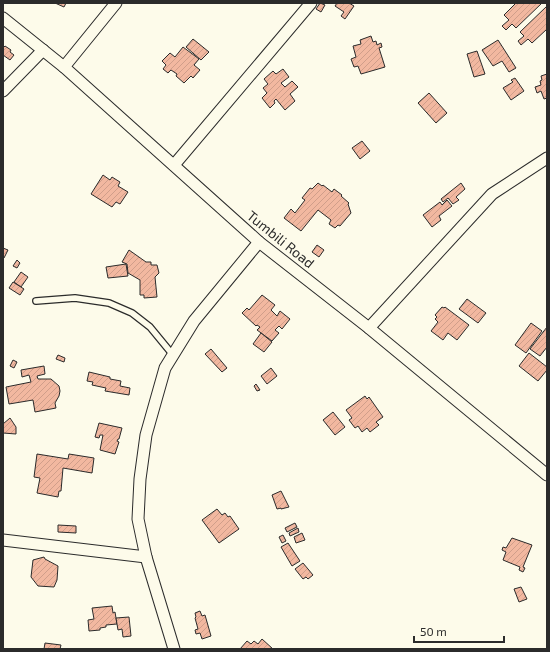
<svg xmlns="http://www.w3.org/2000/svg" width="550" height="652" viewBox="0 0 550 652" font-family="'Exo 2',sans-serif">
<defs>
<pattern id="building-hatch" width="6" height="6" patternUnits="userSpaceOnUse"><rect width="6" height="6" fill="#f2b8a0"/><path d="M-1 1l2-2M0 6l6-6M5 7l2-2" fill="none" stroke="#d09e8a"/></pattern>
</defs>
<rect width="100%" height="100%" fill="#fdfbea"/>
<g fill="url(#building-hatch)" stroke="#2b2b2b">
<path d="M55 3H66L64 7Z"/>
<path d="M320 3 325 5 321 12 316 9Z"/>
<path d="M337 3H349L354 6 345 19 341 16 344 12 335 6Z"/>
<path d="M516 3H542L516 28 512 24 506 30 502 26 509 20 504 15Z"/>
<path d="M547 6V29L532 43 528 39 521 45 518 41 524 36 520 32Z"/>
<path d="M371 36 373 42 376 41 377 45 381 43 382 47 379 48 385 67 361 74 358 66 354 67 351 59 356 57 353 46 361 44 360 40Z"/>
<path d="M193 39 209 52 201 60 186 47Z"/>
<path d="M498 40 516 68 509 72 502 61 493 66 482 50Z"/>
<path d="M5 46 11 50 10 52 14 55 10 60 3 55V48Z"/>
<path d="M183 47 199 59 194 65 200 70 193 78 191 76 184 83 176 76 177 74 171 70 168 73 163 69 166 65 162 61 170 53 175 57Z"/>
<path d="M477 51 485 74 474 77 467 54Z"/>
<path d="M283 69 289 77 281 83 285 87 292 81 298 87 290 94 295 101 285 110 276 99 274 101 275 103 270 108 262 98 267 93 263 88 268 84 264 79 273 71 276 74Z"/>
<path d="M547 74V98L544 99 541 91 537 93 535 87 541 85 540 81 542 80 541 76Z"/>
<path d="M515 78 524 91 511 100 503 88 513 82 511 80Z"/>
<path d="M429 93 447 113 436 123 418 103Z"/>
<path d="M362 141 370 151 360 159 352 148Z"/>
<path d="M103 175 110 180 112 177 120 182 118 186 128 192 120 204 116 202 112 207 91 194Z"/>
<path d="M318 183 322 186 323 185 332 192 334 189 342 195 341 196 349 203 348 204 351 213 340 226 338 225 335 228 329 224 331 220 318 210 301 231 284 218 291 209 295 213 305 200 302 198 310 188 312 189Z"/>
<path d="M461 183 465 189 456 197 459 200 453 204 448 198 443 202 441 199Z"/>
<path d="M447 200 452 206 439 216 441 220 432 227 423 215 440 202 442 205Z"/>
<path d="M317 245 324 250 319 257 312 252Z"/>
<path d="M3 248 8 250 4 258 3 257Z"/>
<path d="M129 250 146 262H151V265H157L159 273 155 277 157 297 144 298V295H140V280L128 273 127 264 122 262Z"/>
<path d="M17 260 20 263 17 268 13 266Z"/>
<path d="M126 264 128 276 108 278 106 267Z"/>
<path d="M21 272 28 277 21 287 14 282Z"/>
<path d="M13 282 24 289 20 295 9 288Z"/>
<path d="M262 295 275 305 271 310 277 316 280 311 290 319 282 329 279 326 275 330 279 333 272 341 257 330 260 327 257 325 256 326 242 313 247 308 249 310Z"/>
<path d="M467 299 486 313 478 323 459 309Z"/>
<path d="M442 307 444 308 445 307 469 325 457 340 448 333 443 340 431 331 438 322 435 319 437 317 435 315Z"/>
<path d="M531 323 542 331 526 353 515 345Z"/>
<path d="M547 327V347L540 356 530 349Z"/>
<path d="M261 333 272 342 264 352 253 344Z"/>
<path d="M211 349 227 368 222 372 205 354Z"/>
<path d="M529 353 547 367V370L538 381 519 366Z"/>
<path d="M58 355 65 358 64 362 56 359Z"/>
<path d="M13 360 17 362 14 368 10 366Z"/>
<path d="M44 366 45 374 37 376 38 379H51L59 386 60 391 59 396 55 403 56 408 35 412 33 400 9 404 6 387 31 382 29 375 22 377 21 370Z"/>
<path d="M271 368 277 376 267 384 261 376Z"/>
<path d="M89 372 110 377V379L121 381 120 386 130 388 129 395 105 391 106 388 92 385 93 382 87 381Z"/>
<path d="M256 384 260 390 257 391 254 386Z"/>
<path d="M365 396 367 399 369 397 383 417 376 422 379 425 370 432 367 428 362 432 358 426 355 428 349 420 352 418 346 410Z"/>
<path d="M333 412 345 427 335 435 323 420Z"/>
<path d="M10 418 16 427V434L3 433V424Z"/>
<path d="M99 423 122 428 119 439H118L117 441 119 442 115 454 100 450 103 435H100L99 438 95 437Z"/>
<path d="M37 454 68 459 69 454 94 458 92 473 63 468 61 491H59L58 497 37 493 40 478 34 477Z"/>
<path d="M281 491 289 507 281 509V508L277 509 272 495Z"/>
<path d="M217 509 222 515 225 513 228 517 230 516 239 529 219 543 202 520Z"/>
<path d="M295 523 297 527 287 532 285 528Z"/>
<path d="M58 525 76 526V533L58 532Z"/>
<path d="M298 528 299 532 290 536 289 533Z"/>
<path d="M302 533 305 540 296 543 294 537Z"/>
<path d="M283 535 286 541 282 543 279 537Z"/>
<path d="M512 538 532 545 523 567 525 568 523 572 519 570 520 567 503 560 506 552 502 550 503 547 506 548Z"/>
<path d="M288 543 300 561 292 566 281 547Z"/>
<path d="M44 557 45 559 58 566 57 580 54 587 38 586 31 577 33 560Z"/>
<path d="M303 563 313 575 308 579 306 577 303 579 295 569Z"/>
<path d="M521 587 527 599 519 602 514 589Z"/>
<path d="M112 606 113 613 115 612 117 624 106 625V627L100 628V630L89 631 88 620 94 619 92 608Z"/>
<path d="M200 611 202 616 205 615 211 636 202 639 200 633 196 634 195 630 198 629 195 618 196 617 195 613Z"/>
<path d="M129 617 131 636 123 637 122 629 118 630 116 618Z"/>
<path d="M262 639 273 649H240L247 641 251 644 254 641 258 644Z"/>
<path d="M45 643 61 645 60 649H44Z"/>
</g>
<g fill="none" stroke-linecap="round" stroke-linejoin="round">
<g stroke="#2b2b2b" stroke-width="8">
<path id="service" d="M36 301 75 298 109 303 132 313 150 327 173 355"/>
</g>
<g stroke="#2b2b2b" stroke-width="13">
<g id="minor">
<path d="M3 18 64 67 259 242 369 328 547 475"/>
<path d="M64 67 116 3"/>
<path d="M3 91 43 50"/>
<path d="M174 165 311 3"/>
<path d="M369 328 492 194 547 158"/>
<path d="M3 540 146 557"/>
<path d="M174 649 146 557 138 519 140 479 146 435 165 368 194 321 259 242"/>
</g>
</g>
<use href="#service" stroke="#fdfbea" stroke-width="5.5"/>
<use href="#minor" stroke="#fdfbea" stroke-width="11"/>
</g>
<g text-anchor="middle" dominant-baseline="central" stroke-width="3" stroke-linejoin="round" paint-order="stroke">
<g font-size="14" fill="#2b2b2b" stroke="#fdfbea">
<text transform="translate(281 239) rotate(39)">Tumbili Road</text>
</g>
</g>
<rect width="550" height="652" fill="none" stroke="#2b2b2b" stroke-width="8"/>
<path d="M414 636v6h90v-6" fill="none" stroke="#2b2b2b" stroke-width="2"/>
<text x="420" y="636" font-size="12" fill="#2b2b2b" stroke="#fdfbea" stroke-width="3" paint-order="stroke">50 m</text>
</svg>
